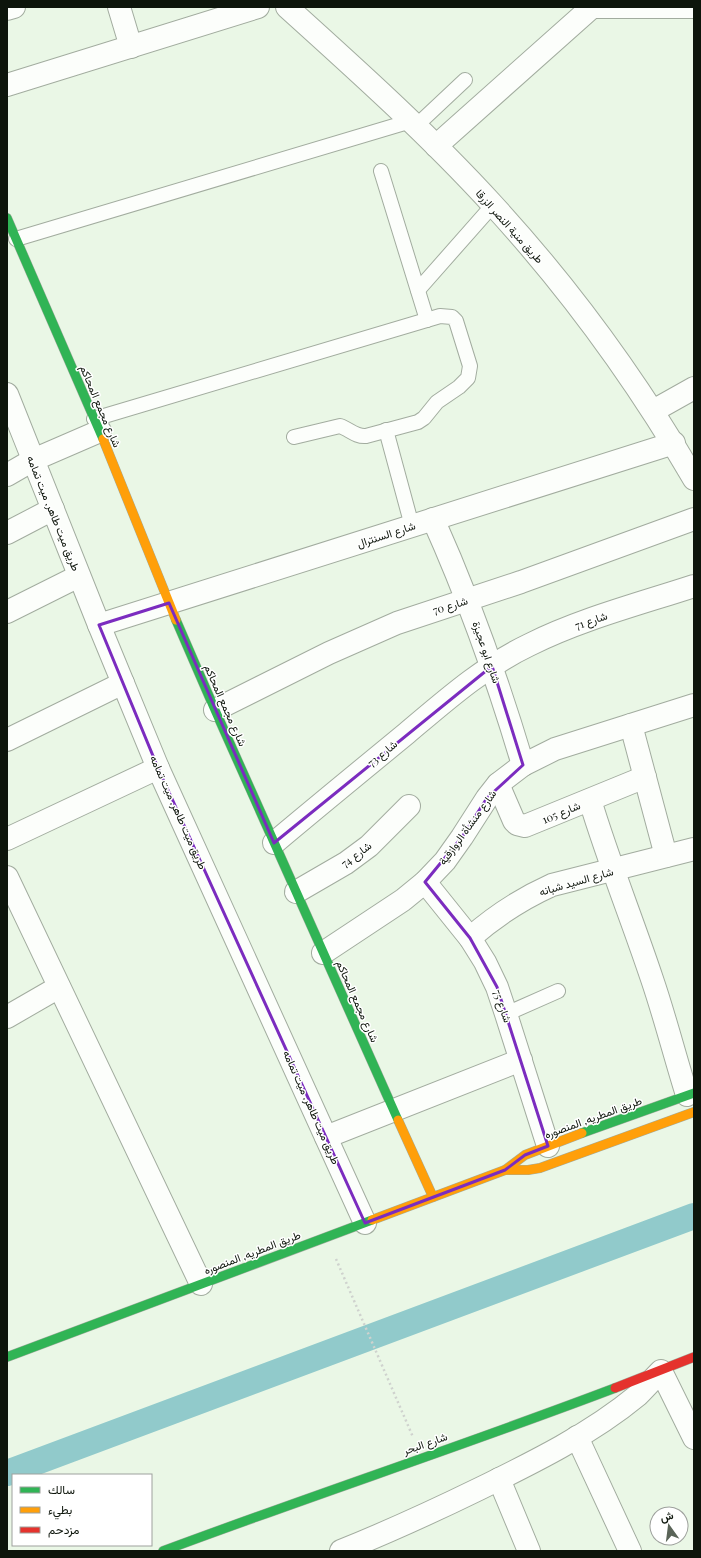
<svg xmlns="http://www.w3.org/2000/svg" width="701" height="1558" viewBox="0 0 701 1558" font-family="'Playfair Display',Vazirmatn,serif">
<rect width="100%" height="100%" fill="#eaf7e6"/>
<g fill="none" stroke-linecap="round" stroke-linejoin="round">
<path stroke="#91cacb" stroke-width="26" d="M7 1473 694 1216"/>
<g stroke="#a2ac9f" stroke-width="16">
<g id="lane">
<path d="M416 126 465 80"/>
<path d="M381 171 427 320"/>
<path d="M16 239 411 121"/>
<path d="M418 290 493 205"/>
<path d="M94 419 440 316 452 317 456 321 470 366 468 378 459 387 437 402 424 418 418 422 366 436C356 437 349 429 340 426L294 437"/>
<path d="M386 430 412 526"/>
<path d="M506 1014 558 991"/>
</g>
</g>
<g stroke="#a2ac9f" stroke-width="24">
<g id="street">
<path d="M119 7 131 47"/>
<path d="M287 7C358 71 429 135 493 205 570 289 637 381 694 479"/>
<path d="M586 7H694"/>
<path d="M7 9 14 7"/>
<path d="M7 85 258 7"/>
<path d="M436 146 592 7"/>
<path d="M7 394 99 625 158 768 365 1223"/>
<path d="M653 411 694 388"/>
<path d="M7 475 33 460 100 431"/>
<path d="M433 519C469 599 498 681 523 765"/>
<path d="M7 533 53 509"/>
<path d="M7 612 79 576"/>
<path d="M99 625 674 443"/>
<path d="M215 710 329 653 397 623 521 582 694 519"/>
<path d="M631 725 666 856"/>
<path d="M7 740 123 683"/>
<path d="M498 784 514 821 517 824 525 826 645 777"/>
<path d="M590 800C608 860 632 919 652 979 665 1017 675 1057 687 1095"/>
<path d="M7 839 158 768"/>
<path d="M274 843C318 806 362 770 407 733 445 701 483 667 529 645 581 619 639 604 694 586"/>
<path d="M7 877 201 1284"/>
<path d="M425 882 470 938 485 962 497 987 506 1014 548 1146"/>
<path d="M296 892 346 863 369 846 409 806"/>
<path d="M470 938C495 916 521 899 552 885L694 849"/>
<path d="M323 953 403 900 425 882 445 861 462 837 487 798 498 784 523 765 555 749 694 705"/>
<path d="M7 1017 59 987"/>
<path d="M326 1137 521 1060"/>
<path d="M577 1437 630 1551"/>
<path d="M499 1479 529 1551"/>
<path d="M341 1551C388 1532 434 1511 479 1489 534 1462 591 1434 638 1395 646 1387 653 1379 661 1371L694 1438"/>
</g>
</g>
<g stroke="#a2ac9f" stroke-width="10">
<g id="fast">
<path d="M7 218 103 439"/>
<path d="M176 620 215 710 398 1120"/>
<path d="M582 1133 694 1093"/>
<path d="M7 1357 372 1220"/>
<path d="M163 1551C313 1495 465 1445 615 1388"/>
</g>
</g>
<g stroke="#a2ac9f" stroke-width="10">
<g id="slow">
<path d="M103 439 176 620"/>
<path d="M398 1120 433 1197"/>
<path d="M505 1170H528L540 1168 694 1112"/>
<path d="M372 1220 505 1170 525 1155 582 1133"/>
</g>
</g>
<g stroke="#a2ac9f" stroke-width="10">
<path id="jam" d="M615 1388 694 1357"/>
</g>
<path stroke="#cfd2ce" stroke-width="2.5" stroke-dasharray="2 3" stroke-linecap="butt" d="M336 1259 413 1437"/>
<use href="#lane" stroke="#fcfefb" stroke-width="14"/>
<use href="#street" stroke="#fcfefb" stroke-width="22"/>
<use href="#fast" stroke="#30b455" stroke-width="9"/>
<use href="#slow" stroke="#ff9f0a" stroke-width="9"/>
<use href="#jam" stroke="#e5322d" stroke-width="9"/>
</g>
<path fill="none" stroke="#7b2cbf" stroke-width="3" stroke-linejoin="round" d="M169 603 274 843 492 666 523 765 487 798 462 837 425 882 470 938 497 987 548 1146 525 1155 505 1170 365 1223 158 768 99 625Z"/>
<g text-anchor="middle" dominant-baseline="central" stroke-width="3" stroke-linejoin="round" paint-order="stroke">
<g font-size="11" fill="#0d150b" stroke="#fff">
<text transform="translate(510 226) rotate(48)">طريق منية النصر الزرقا</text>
<text transform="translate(101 406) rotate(67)">شارع مجمع المحاكم</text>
<text transform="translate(54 513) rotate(68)">طريق ميت طاهر, ميت تمامه</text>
<text transform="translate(386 534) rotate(-18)">شارع السنترال</text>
<text transform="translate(450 605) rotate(-17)">شارع 70</text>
<text transform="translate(591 620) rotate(-19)">شارع 71</text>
<text transform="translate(487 652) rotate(71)">شارع ابو عجيزة</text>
<text transform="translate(226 705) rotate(66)">شارع مجمع المحاكم</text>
<text transform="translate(382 753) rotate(-40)">شارع 73</text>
<text transform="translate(179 812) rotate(66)">طريق ميت طاهر, ميت تمامه</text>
<text transform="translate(561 812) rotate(-23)">شارع 105</text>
<text transform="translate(467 827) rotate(-54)">شارع منشأة الروازقية</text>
<text transform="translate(356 854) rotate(-37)">شارع 74</text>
<text transform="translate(576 881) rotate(-16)">شارع السيد شبانه</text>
<text transform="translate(358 1001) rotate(66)">شارع مجمع المحاكم</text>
<text transform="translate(503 1006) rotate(70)">شارع 75</text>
<text transform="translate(312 1107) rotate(66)">طريق ميت طاهر, ميت تمامه</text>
<text transform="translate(593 1117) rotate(-20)">طريق المطريه, المنصوره</text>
<text transform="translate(252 1252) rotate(-21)">طريق المطريه, المنصوره</text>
<text transform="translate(425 1443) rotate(-19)">شارع البحر</text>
</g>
</g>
<rect width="701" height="1558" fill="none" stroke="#0d150b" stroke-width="16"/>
<rect x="12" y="1474" width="140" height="72" fill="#ffffff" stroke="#9ea19d"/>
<rect x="20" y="1487" width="20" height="6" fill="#30b455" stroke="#9ea19d"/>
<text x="48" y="1494" font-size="12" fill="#0d150b">سالك</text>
<rect x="20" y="1507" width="20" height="6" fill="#ff9f0a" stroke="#9ea19d"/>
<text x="48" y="1514" font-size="12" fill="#0d150b">بطيء</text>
<rect x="20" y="1527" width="20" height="6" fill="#e5322d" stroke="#9ea19d"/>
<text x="48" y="1534" font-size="12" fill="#0d150b">مزدحم</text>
<g transform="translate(669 1526) rotate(346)"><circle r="19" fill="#ffffff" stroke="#9ea19d"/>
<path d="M0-3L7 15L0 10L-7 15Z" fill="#5a6458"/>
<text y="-6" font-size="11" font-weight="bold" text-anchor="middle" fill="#0d150b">ش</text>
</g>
</svg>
